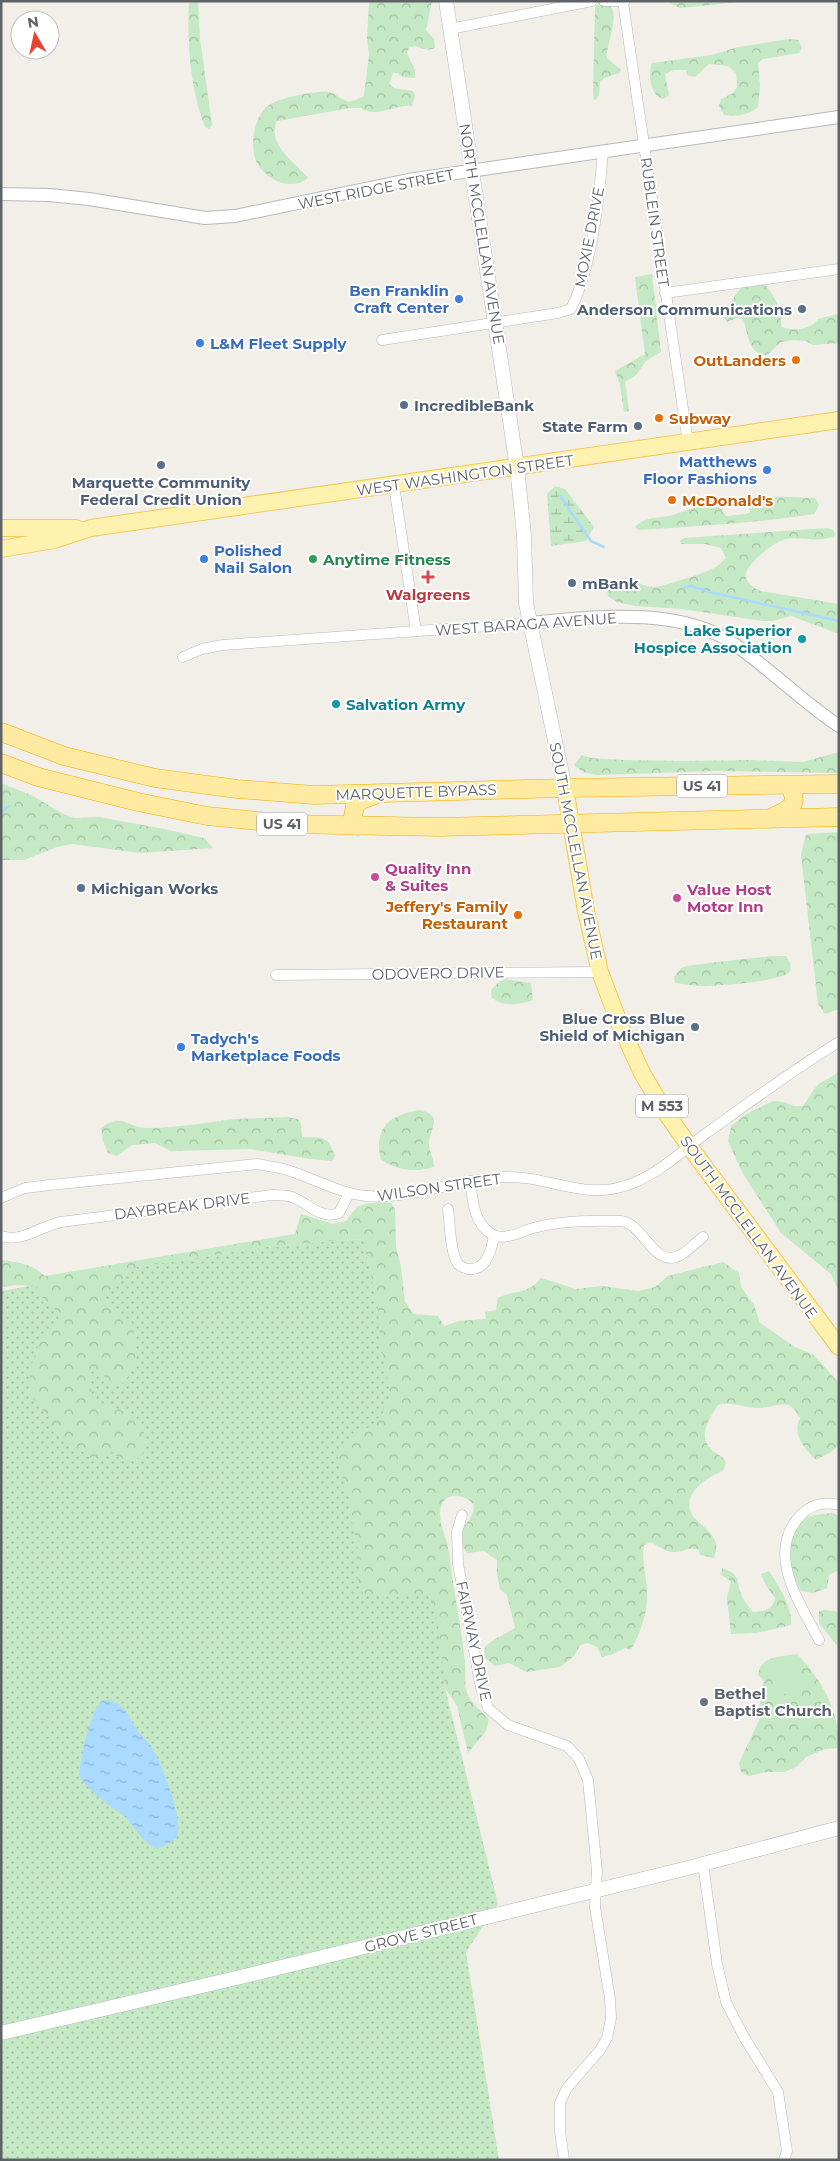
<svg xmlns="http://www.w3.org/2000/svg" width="840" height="2161" viewBox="0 0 840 2161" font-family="Montserrat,sans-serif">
<defs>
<pattern id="grass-dots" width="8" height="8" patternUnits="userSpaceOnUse" patternTransform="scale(1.25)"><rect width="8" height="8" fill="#c5e8c5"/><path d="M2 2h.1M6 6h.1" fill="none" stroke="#a3c0a4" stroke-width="1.8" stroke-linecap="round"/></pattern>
<pattern id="forest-crowns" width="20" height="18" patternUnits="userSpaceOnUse" patternTransform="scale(1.25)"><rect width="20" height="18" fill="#c5e8c5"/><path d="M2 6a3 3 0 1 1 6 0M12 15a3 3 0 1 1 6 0" fill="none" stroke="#a3c0a4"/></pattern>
<pattern id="wetland-marsh" width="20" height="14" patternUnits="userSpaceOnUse" patternTransform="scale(1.25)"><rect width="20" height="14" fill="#c5e8c5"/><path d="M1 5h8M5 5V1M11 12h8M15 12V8" fill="none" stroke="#a3c0a4"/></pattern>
<pattern id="water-ripples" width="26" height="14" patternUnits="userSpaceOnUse" patternTransform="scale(1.25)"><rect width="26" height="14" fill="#aadaff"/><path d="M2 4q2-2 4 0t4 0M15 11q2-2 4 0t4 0" fill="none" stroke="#8eb4d2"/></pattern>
</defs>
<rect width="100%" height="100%" fill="#f1efe8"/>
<path fill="url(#grass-dots)" d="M363 1239 436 1564 445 1688 498 1904 466 1952 499 2160H1V1291L137 1267 271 1246Z"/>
<g fill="url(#forest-crowns)">
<path d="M189 1H198L200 39 212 125 210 129 205 127C190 88 187 43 189 1Z"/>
<path d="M369 1H432L426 30 434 39 435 48C428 51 422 49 415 46L409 47 407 53 415 70V78L402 77 398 73H393L389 84 394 88 413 91 415 96 412 106C395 104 376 119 361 108H350L277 121C266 145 295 162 308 178 290 193 262 178 255 158 250 141 255 115 269 105 278 98 318 90 329 92 345 97 343 108 364 96L369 54 367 38Z"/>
<path d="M667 1H749L680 8Z"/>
<path d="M599 2C628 1 605 44 607 58L621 70 620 73 604 78 600 81 599 95 596 100 594 99 593 92 595 8Z"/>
<path d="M789 39 798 40 802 48 799 53 763 59 758 63 760 85 758 107C748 115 736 117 724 115L719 106 721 99 733 93 737 87 736 73 728 66 709 64 695 77 687 75 686 70H674L665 74 669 95 663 99C650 95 648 75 652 63L712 55 738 47Z"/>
<path d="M652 274 661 352 646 361 636 375 625 382 629 411 624 412 620 385 615 371 645 354 635 277Z"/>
<path d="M763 283C771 290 779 305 781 315 781 320 780 322 782 327 793 332 811 329 818 319L838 314 839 343 813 345 806 341 794 340 781 342 767 355C748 355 748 332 743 319L739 317 727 322 722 316 736 294 743 286Z"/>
<path d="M761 496 815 498 819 505 814 514C756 523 697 526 639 530L635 527C646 515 662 519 676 514 690 509 703 505 717 499L722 501 724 504 722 511 726 516 747 514 750 512 748 504 750 500Z"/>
<path d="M827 528 833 530 836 535C820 544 803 536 786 539 775 541 742 566 746 578 748 585 755 588 760 591L839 604V634L791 616 773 621H763L681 609 636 606 617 602 608 596 607 585C634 569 631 586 655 587 661 587 708 572 714 568 719 565 722 562 726 558L721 548 705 544H682L680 541 684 538Z"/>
<path d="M839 752V773L717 771 596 775 583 772 574 765 582 755 591 758 623 760 684 761 752 760 803 762Z"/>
<path d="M1 783 33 796 63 814 75 818 99 817 164 829 204 838 213 848 140 853 72 844 57 847 24 860H1Z"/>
<path d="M839 832V1009L825 1014 818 1004 801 855 806 834Z"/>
<path d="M773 956H786C789 961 792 966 790 971 786 981 719 986 706 986 696 986 686 984 675 983L674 977C677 974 679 970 682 968 687 964 760 958 773 956Z"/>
<path d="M505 979 531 983 533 1000C520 1005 503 1007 492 998L491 990 498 983Z"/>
<path d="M839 1071V1292L831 1274 781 1233 742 1172 728 1141 731 1126 748 1113 773 1101 784 1102 794 1106H803C809 1099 811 1091 818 1085 824 1080 833 1077 839 1071Z"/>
<path d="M420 1110C445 1116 429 1128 429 1144 429 1152 434 1158 434 1167 415 1173 397 1170 381 1160 373 1127 390 1115 420 1110Z"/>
<path d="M287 1117 298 1119 301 1124 302 1137C323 1138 327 1134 335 1156L332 1161 311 1159 250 1149 170 1151 155 1143 132 1145 117 1156 108 1153 103 1141 101 1128C123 1112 127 1128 148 1128 178 1128 206 1122 236 1119 253 1118 270 1118 287 1117Z"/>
<path d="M381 1202 391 1203 395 1209 396 1247 401 1266 405 1302 414 1314 438 1316 444 1326 459 1321 486 1319 485 1312 496 1310 498 1298C515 1289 526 1296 541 1278L576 1289 602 1286 638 1291 655 1287 668 1276 723 1262 739 1273 741 1287 754 1305 760 1323 795 1347 814 1355 839 1383V1445L831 1452 816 1460C804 1448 792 1435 800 1418 788 1394 775 1409 758 1408 743 1408 734 1401 718 1405 710 1418 697 1435 711 1449 717 1456 721 1453 726 1463L723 1471C707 1477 679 1495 693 1516 699 1524 710 1530 714 1539 718 1545 716 1551 714 1558L700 1555 699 1550C686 1546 685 1552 674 1552 666 1552 658 1546 651 1542L644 1545C641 1561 647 1577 647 1593 648 1613 640 1633 631 1650L625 1648 613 1654 602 1657 597 1647 588 1643 580 1645 574 1656 560 1667 526 1672 509 1663 495 1666 484 1657 485 1647C494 1638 504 1635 515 1628L507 1595 500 1589 497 1575V1560L484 1551 467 1553C449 1528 474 1526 474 1505 466 1494 445 1491 441 1507 437 1521 447 1538 449 1552 453 1589 461 1625 465 1662 466 1671 464 1684 467 1693 470 1702 482 1712 489 1719L486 1731 468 1753 457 1706 445 1688 436 1609 428 1596C416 1593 408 1596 396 1597 385 1598 373 1595 363 1593L357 1582 360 1560 351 1517 350 1501 341 1474 338 1457 339 1446 374 1424 385 1410 391 1399 380 1339 378 1308 363 1239 271 1246 137 1267 105 1294 106 1300 133 1324C135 1346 141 1372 119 1386L108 1385 104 1375 95 1370 88 1374C90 1383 89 1392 96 1399 99 1403 106 1404 110 1405 127 1412 140 1421 146 1438 150 1449 139 1462 127 1460 120 1459 115 1455 111 1451L93 1460 54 1430 49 1417 36 1403 30 1393V1369L40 1340 51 1330 59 1320 54 1306 44 1300 36 1286 17 1285 1 1287V1260C19 1262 31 1264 45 1276L295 1234 301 1214 333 1224 346 1221 357 1207 365 1204Z"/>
<path d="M832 1513 839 1516V1570L829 1575 827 1588 813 1593 801 1591C797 1582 791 1572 789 1562 786 1547 795 1523 809 1517 816 1514 825 1514 832 1513Z"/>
<path d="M722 1568C739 1574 736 1576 740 1591 742 1599 748 1606 753 1612 765 1611 772 1611 775 1598L765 1584 761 1574 769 1571C778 1585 793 1607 791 1625L756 1633 731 1634 727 1598 731 1581 721 1575Z"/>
<path d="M824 1610 836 1611 839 1615V1648L819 1623V1611Z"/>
<path d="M797 1654C823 1681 839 1711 839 1748L825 1749 806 1757 796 1767 784 1772H766L749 1776 741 1772 739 1763 762 1714 759 1697 764 1681 758 1675C761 1655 781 1657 797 1654Z"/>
</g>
<path fill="url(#wetland-marsh)" d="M555 486 565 489 594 527 586 541 551 546 547 494Z"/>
<path fill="#c5e8c5" d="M797 1654 804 1690 775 1696 768 1660Z"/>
<path fill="url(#water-ripples)" d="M103 1700C110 1700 116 1702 121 1706 128 1712 131 1721 136 1729 140 1735 147 1740 151 1746 160 1759 186 1825 176 1838 172 1843 161 1847 155 1849L143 1839 125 1817 96 1795 83 1782 79 1774C80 1760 91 1707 103 1700Z"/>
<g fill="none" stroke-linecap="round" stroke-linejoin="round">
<g stroke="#aadaff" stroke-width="2.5">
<path d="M560 496 591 541 604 547"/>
<path d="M684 588 691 586 709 592 839 621"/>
<path d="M1 812 9 806"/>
</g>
<g stroke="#b5b8bc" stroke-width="11">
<g id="minor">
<path d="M604 1H625"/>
<path d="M623 2 688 443"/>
<path d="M450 29 592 1"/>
<path d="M665 293 839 269"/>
<path d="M382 340 558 313 571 309C592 267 599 199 603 152"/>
<path d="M394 485 416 631"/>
<path d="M183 657 202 649 223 645 529 623"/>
<path d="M276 975 600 972"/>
<path d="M470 1181C473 1200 473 1221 490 1233 501 1242 518 1233 530 1229 558 1220 592 1220 621 1221 644 1223 655 1272 682 1254 690 1249 696 1242 703 1237"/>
<path d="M1 1198 25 1188 50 1185 257 1164C267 1166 277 1167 287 1170 313 1178 338 1193 366 1196 409 1200 459 1179 504 1177 550 1175 585 1203 633 1183 661 1172 684 1149 708 1132 751 1101 793 1070 839 1042"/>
<path d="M448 1209C450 1223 450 1253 458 1264 461 1267 464 1268 468 1269 487 1271 492 1249 494 1235"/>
<path d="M1 1236C22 1243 41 1226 61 1222L272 1195C279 1195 286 1195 292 1197 309 1203 320 1220 339 1213L349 1193"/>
<path d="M462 1515 457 1532 458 1564 481 1688 488 1708 508 1725 567 1746 579 1759 588 1780 597 1871 595 1907 610 1999 611 2018 607 2038 600 2050 567 2088 560 2103V2131L564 2160"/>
<path d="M819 1640C800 1603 765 1554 800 1516 810 1505 824 1501 839 1505"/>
<path d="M703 1864 717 1964 726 2002 744 2037 778 2092 787 2151 784 2160"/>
</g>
</g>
<g stroke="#b5b8bc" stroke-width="14">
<g id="tertiary">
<path d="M1 194 49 195 89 199 205 218 235 216 408 180 839 117"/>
<path d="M529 623C594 617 681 605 737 646 772 671 803 702 839 726"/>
</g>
</g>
<g stroke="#b6babf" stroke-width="15">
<g id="secondary">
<path d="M446 1 517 467 524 535 526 603 565 788"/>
<path d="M1 2033 249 1975 684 1869 839 1828"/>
</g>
</g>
<g stroke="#f2c960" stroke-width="18">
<g id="primary">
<path d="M1 528H76"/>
<path d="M1 549 54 540 91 528 839 420"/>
<path d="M565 788 586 911 600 972 620 1025 642 1073 664 1110 689 1146 839 1347"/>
</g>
</g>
<g stroke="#f9ab00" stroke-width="19">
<g id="trunk">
<path d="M1 732 64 756 155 778 237 789 314 795 565 788 839 784"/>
<path d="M1 763 38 777 138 802 207 816 289 824 438 827 839 817"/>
<path d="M773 817C791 808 800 806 789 785"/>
<path d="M357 826 353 817 355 805 361 800 375 795"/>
</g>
</g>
<use href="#minor" stroke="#fff" stroke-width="10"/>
<use href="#tertiary" stroke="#fff" stroke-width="12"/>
<use href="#secondary" stroke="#fff" stroke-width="14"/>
<use href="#primary" stroke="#fff2af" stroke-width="16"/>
<use href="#trunk" stroke="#feeaa1" stroke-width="18"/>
</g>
<g fill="#3f7fe0" stroke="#fff" stroke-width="2">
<circle cx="459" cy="299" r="5"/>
<circle cx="200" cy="343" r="5"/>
<circle cx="767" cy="470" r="5"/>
<circle cx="204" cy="559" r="5"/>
<circle cx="181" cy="1047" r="5"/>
</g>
<g fill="#5c6f8a" stroke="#fff" stroke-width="2">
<circle cx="802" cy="309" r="5"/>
<circle cx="404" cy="405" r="5"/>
<circle cx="638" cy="426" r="5"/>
<circle cx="161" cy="465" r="5"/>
<circle cx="572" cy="583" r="5"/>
<circle cx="81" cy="888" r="5"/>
<circle cx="695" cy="1027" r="5"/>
</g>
<g fill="#e8710a" stroke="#fff" stroke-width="2">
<circle cx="796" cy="360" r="5"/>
<circle cx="659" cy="418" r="5"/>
<circle cx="672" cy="500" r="5"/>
<circle cx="518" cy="915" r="5"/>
</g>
<circle fill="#2e9e5b" stroke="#fff" stroke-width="2" cx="313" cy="559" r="5"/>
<path fill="#e0444e" stroke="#fff" stroke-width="2" d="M425.5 569.5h5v5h5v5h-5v5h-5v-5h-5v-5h5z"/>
<g fill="#0f9aa8" stroke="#fff" stroke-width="2">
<circle cx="802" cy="639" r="5"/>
<circle cx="336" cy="704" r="5"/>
</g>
<g fill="#d1479c" stroke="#fff" stroke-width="2">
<circle cx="375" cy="877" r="5"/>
<circle cx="677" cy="898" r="5"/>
</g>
<circle fill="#6b7280" stroke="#fff" stroke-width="2" cx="704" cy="1702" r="5"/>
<g text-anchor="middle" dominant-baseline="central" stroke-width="4" stroke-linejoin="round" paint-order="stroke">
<g fill="#fff" stroke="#8f9295" stroke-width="1">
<rect x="677" y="774.5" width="50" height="23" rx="4"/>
<rect x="257" y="812.5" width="50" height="23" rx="4"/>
<rect x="636" y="1094.5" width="52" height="23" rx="4"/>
</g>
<g font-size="14" font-weight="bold" fill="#5f6368">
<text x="702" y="786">US 41</text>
<text x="282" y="824">US 41</text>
<text x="662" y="1106">M 553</text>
</g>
<g font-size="15" fill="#5f6368" stroke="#fff">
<text transform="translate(376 189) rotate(-11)">WEST RIDGE STREET</text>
<text transform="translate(655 222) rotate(82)">RUBLEIN STREET</text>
<text transform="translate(482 234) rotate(81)">NORTH MCCLELLAN AVENUE</text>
<text transform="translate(589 237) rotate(-79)">MOXIE DRIVE</text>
<text transform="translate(465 475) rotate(-8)">WEST WASHINGTON STREET</text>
<text transform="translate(526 624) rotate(-4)">WEST BARAGA AVENUE</text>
<text transform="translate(416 792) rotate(-2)">MARQUETTE BYPASS</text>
<text transform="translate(576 851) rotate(79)">SOUTH MCCLELLAN AVENUE</text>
<text transform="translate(438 973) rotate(-1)">ODOVERO DRIVE</text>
<text transform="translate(439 1187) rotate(-8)">WILSON STREET</text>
<text transform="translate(182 1206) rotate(-7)">DAYBREAK DRIVE</text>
<text transform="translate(749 1227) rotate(54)">SOUTH MCCLELLAN AVENUE</text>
<text transform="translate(474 1641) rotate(78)">FAIRWAY DRIVE</text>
<text transform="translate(421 1933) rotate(-14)">GROVE STREET</text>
</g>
<g font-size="15" font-weight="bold" fill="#366cbe" stroke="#fff" text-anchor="start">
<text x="449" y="290" text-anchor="end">Ben Franklin<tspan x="449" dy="17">Craft Center</tspan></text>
<text x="210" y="343">L&amp;M Fleet Supply</text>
<text x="757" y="461" text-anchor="end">Matthews<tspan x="757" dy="17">Floor Fashions</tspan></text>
<text x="214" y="550">Polished<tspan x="214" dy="17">Nail Salon</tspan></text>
<text x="191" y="1038">Tadych's<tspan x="191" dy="17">Marketplace Foods</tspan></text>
</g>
<g font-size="15" font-weight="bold" fill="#4e5e75" stroke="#fff" text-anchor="end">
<text x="792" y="309">Anderson Communications</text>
<text x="414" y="405" text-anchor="start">IncredibleBank</text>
<text x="628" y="426">State Farm</text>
<text x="161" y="482" text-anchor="middle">Marquette Community<tspan x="161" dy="17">Federal Credit Union</tspan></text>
<text x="582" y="583" text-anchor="start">mBank</text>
<text x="91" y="888" text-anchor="start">Michigan Works</text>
<text x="685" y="1018">Blue Cross Blue<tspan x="685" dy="17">Shield of Michigan</tspan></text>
</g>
<g font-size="15" font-weight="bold" fill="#c56008" stroke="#fff" text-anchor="end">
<text x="786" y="360">OutLanders</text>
<text x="669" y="418" text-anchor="start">Subway</text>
<text x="682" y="500" text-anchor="start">McDonald's</text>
<text x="508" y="906">Jeffery's Family<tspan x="508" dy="17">Restaurant</tspan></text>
</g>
<g font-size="15" font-weight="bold" fill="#27864d" stroke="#fff" text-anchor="start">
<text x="323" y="559">Anytime Fitness</text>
</g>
<g font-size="15" font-weight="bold" fill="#be3a42" stroke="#fff">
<text x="428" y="594">Walgreens</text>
</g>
<g font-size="15" font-weight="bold" fill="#0d838f" stroke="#fff" text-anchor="end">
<text x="792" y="630">Lake Superior<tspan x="792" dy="17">Hospice Association</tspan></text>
<text x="346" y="704" text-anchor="start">Salvation Army</text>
</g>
<g font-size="15" font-weight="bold" fill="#b23c85" stroke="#fff" text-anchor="start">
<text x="385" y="868">Quality Inn<tspan x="385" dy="17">&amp; Suites</tspan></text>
<text x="687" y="889">Value Host<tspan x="687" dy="17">Motor Inn</tspan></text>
</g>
<g font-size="15" font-weight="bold" fill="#5b616d" stroke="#fff" text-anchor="start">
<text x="714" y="1693">Bethel<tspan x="714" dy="17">Baptist Church</tspan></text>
</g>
</g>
<rect width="840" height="2161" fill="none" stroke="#5f6368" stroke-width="5"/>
<g transform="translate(35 35) rotate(351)"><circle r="24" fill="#ffffff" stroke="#bfc1c3"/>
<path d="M0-4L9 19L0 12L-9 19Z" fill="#ea4335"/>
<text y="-8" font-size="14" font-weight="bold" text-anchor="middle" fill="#5f6368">N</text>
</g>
</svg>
